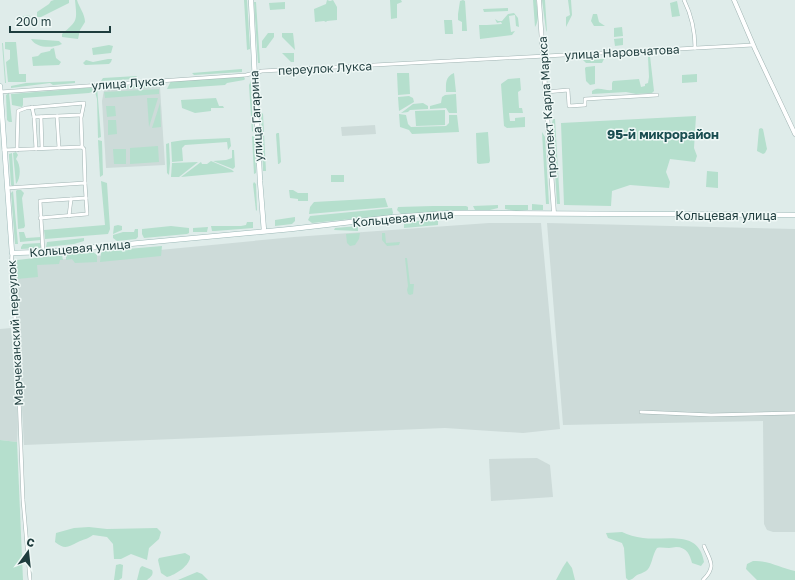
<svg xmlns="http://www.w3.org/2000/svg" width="795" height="580" viewBox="0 0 795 580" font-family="'Golos Text',sans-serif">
<rect width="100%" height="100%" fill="#dfecea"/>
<g fill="#cddbd9">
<path d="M160 87 165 165 106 168 102 101 104 90Z"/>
<path d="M375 125 376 134 342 136 341 127Z"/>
<path d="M489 223H541L560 429 523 433 445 428 24 445 14 264 294 237Z"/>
<path d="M547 223 795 229V532H773L767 530 764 524 763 421 563 425Z"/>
<path d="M11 328 18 423 17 442 0 440V329Z"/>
<path d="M537 458 550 465 553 497 491 501 489 459Z"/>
</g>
<g fill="#b5dfcd">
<path d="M54 0H69V3L41 17H37V12L49 4 51 1Z"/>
<path d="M75 0H77C79 7 85 14 85 22L80 30 78 39 62 37V34C78 20 77 21 75 0Z"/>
<path d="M244 0H247L250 49 247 50Z"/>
<path d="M327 0 330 1 333 0 337 7V20L327 21 326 22 324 21 315 22 314 9 326 4Z"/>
<path d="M390 0H401L402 2 397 4V18L391 19Z"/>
<path d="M463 0 465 1 467 31H462V22L458 20V14L460 1Z"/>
<path d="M533 0H536C537 8 540 20 535 27Z"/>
<path d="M542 0H545L547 32 546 30Z"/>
<path d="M568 0H571L572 15 566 27V17L570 15Z"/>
<path d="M677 1 680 16 672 17 670 3Z"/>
<path d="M254 2H256L260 63H258Z"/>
<path d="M285 2V9L270 10 269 3Z"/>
<path d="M508 8V11L484 12 483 9Z"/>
<path d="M514 13 518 18 519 27 516 26 515 15 509 16 511 32 515 31 512 35 480 39 479 25H487L488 33 487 25 502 24 501 22 497 23 495 19 498 21H502L508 14Z"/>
<path d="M593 14H597L599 22 605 26H594L591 21Z"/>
<path d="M27 15 30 16 33 21 31 23 25 24 21 17Z"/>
<path d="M444 20H452L453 34H445Z"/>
<path d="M622 27 623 36 614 37V28Z"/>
<path d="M268 33H274V37L266 48H262V41Z"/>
<path d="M282 33H293L295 50 282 37Z"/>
<path d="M623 38V45L615 46 614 39Z"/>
<path d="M31 39 59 41 62 44C53 48 37 49 31 39Z"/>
<path d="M5 42H16L19 74H26V82H8L6 62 10 59V50L5 49Z"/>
<path d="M2 43H3L6 83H5Z"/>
<path d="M109 45 113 46 111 53 93 55 92 48Z"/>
<path d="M54 48 56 58 61 62 59 65 33 66 32 57 38 56 41 53 50 51 51 49Z"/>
<path d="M282 53H294V62H291Z"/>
<path d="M650 56 654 91 652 93 636 94 626 92 592 94V91C598 86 605 91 612 90V83L613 81 639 79 641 87 645 86V84L648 83 649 77 648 57Z"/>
<path d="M108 59H112L111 62 109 64 85 65 83 63 86 60 93 62Z"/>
<path d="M604 59 602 63H586L583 60Z"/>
<path d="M595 66V84L590 85 586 81 585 68 586 67Z"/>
<path d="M242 69V72L194 75 192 73Z"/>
<path d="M397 73H409L410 94 398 95Z"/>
<path d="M454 73 456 92H446C446 83 445 77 454 73Z"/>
<path d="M697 74V82L682 83V75Z"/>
<path d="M137 76 135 79 101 81 103 78Z"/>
<path d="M244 77 245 79 244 80 227 83 225 85 167 89 171 81Z"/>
<path d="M520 78 521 90 518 92 519 108H522L523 113H509L510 121H515V118L525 117V127L507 128 504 126 501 84 508 79Z"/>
<path d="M75 81V83L53 85 50 83 11 88V86L26 83Z"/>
<path d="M251 81 253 131 252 132 249 85Z"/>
<path d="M149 84 158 87 105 90 110 87Z"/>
<path d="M97 87 101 137 98 138 97 99 95 92H92L89 93 23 98V105L22 107 12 105 11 94Z"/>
<path d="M159 89V94L105 98 104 92Z"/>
<path d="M9 93 12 122H9L7 120 6 95Z"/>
<path d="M456 94 457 113H449L446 108 430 109V106L441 103 442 97 445 95Z"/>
<path d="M409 96 413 98 414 102 399 111 398 97Z"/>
<path d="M147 98H158L149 127Z"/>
<path d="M216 98 219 106H223L224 108H211V111L195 113 182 108 181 100Z"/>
<path d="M160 103 161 127 152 128Z"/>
<path d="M423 103 428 106V109L410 110 408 112 401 113 413 104Z"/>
<path d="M106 106H115L116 116 107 117Z"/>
<path d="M445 110V125L416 126 415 111Z"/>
<path d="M261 112 263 114 266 171H263Z"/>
<path d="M399 114 406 115 408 124 411 127 446 126 449 123V115H457L459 132 412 134 409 130 400 127Z"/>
<path d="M696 116 694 148 697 156 695 162 670 159 666 172 670 182 669 188 630 185 612 191 611 206 564 205 561 123Z"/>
<path d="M553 119H555L560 204H557L552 123Z"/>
<path d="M108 120H116L117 134 108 135Z"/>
<path d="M761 128 763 129 767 149 765 153 763 154 757 151 759 129Z"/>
<path d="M488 132 490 161 489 163 479 164 477 163 476 133Z"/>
<path d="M542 132 545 137 549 204H546Z"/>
<path d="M277 133H279L281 162 279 164H278L276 134Z"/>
<path d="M252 136 255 137 256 173 254 174Z"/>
<path d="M230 138 231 146 228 150 227 142 185 145 182 148 183 161 172 162 171 142 184 140Z"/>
<path d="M98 140 102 141 103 175 100 177Z"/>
<path d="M169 143 170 163 169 175 167 173 166 144Z"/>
<path d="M158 146 159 162 130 164V148Z"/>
<path d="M113 149H126V164H114Z"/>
<path d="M232 150H234L235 167 233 169 213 161 226 160 232 158Z"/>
<path d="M16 152 18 155 16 159C21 165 21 178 16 184L13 153Z"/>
<path d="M12 153 14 185 13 186 11 185 9 156V154Z"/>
<path d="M211 161 232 170 234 172 181 177 201 162 202 164H207Z"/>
<path d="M198 162 179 177H171L172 163Z"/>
<path d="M707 171 718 172V188L706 187Z"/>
<rect x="331" y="175" width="13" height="7"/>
<path d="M101 181 107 183 110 229 108 234 45 239 44 230 105 225Z"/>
<path d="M254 182 256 184 257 210 256 211 253 184Z"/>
<path d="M17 190H21L24 193 22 198 25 226 24 228 18 229 16 191Z"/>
<path d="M289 190H293L298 193H308V201H298V199L290 198Z"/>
<path d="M13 191 18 244H15L11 193Z"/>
<path d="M385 198 388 207 309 214 310 207 314 202Z"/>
<path d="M532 204 543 205V210H532Z"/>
<path d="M498 205V208L490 210H475L473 206Z"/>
<path d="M505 205H528V210L516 211 505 209Z"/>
<path d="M433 206H466L468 207V210H465L401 214 397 210 398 207Z"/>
<path d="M392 208 393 213 392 215 312 223 308 220 310 216Z"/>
<path d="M295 217V221L292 224 275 226V220Z"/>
<path d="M443 219 442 220 438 221V225L404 228V222H405Z"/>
<path d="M247 222H253V228L215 231H212L211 226H241L246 225Z"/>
<path d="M118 225 122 226V230L113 234 114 226Z"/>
<path d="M171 226 189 228V233L187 234 144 238 142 234V229Z"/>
<path d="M358 226V231L334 230 335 228Z"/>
<path d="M208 227 207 232H193V228Z"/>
<path d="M135 229H138V237L136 239 117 241 113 238V235L123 232H134Z"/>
<path d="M19 232H24L26 238 41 237V240L20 242Z"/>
<path d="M360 233 359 239 355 245 350 246 347 243 346 234Z"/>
<path d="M382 233H385L386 243 400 242 399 245 387 246 382 240Z"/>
<path d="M84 238V241L74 244 46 247 47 242Z"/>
<path d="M40 243 41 247 40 248 21 249V247L23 244Z"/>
<path d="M162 246 161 256 100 262 101 253 104 251Z"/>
<path d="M93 252 97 255V262L75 263 72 259 66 260V254Z"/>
<path d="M62 255 63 260H60L59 264 37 265 38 277 17 279 15 263 17 260Z"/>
<path d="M405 258H407L410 284H414L413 294 410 295 408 294 407 290 408 286Z"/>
<path d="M0 440 17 442 23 580H0Z"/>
<path d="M89 527 107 529 157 528 161 532 159 539 149 548 147 560 131 554 121 559H114L113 544 107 537 93 535C88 539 84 539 78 542 68 547 65 550 55 542L56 533 74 528Z"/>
<path d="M622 532C628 535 635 537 643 538 666 541 699 529 704 562L701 566 692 563C690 555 687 547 676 547 674 547 672 548 669 548 665 548 661 547 657 548 652 555 652 567 646 571 643 573 639 574 637 575 633 578 632 580 628 580L626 578 624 548 622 543 608 538 606 533Z"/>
<path d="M185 553 190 556C191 565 175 575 167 577L161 573 158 560 159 558Z"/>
<path d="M567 561 572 568 575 580H556L563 567Z"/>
<path d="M753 561C768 560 781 568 795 571V580H757L746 569 747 564Z"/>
<path d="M120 564 123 565 122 578 119 580H114L116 565Z"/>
<path d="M142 566 152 570C154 574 151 577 147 580H137L140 568Z"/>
<path d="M197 572 202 574 208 580H178Z"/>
</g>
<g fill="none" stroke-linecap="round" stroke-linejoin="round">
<g stroke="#a1b4b3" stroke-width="4">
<g id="minor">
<path d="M684 0C691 14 695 32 695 48"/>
<path d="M0 92 246 75 262 71 753 45"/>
<path d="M546 92 568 90 569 106 585 105V99L657 95"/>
<path d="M32 107 34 117 81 115"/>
<path d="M57 116 59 148"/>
<path d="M34 117 36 149"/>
<path d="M41 117 42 148"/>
<path d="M4 150 82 147 84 149 85 183"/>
<path d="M17 150 18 111 26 108 84 103 81 118 82 147"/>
<path d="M7 188 85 183 86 198"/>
<path d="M69 216 71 199"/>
<path d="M40 218 87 214 86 198 40 201 43 252"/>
<path d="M12 253 11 269 17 345 23 500 30 580"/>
<path d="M641 412 711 415 795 413"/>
<path d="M703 580C717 566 710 561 704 546"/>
</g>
</g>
<g stroke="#a1b4b3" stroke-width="5">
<g id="tertiary">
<path d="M539 0 554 213"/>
<path d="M734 0 755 49 795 134"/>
</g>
</g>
<g stroke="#9cb8b7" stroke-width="5.5">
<g id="secondary">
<path d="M251 0 260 181 264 231"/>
<path d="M0 86 12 253 43 252 291 229 394 217 451 213 795 215"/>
</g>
</g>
<use href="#minor" stroke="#fff" stroke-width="3"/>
<use href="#tertiary" stroke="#fff" stroke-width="4"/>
<use href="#secondary" stroke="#fff" stroke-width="4.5"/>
</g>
<g text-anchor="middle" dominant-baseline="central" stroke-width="3" stroke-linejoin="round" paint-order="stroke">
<g font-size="12" fill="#1e3c3d" stroke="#eff8f6">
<text transform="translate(622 52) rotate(-3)">улица Наровчатова</text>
<text transform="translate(325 68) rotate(-3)">переулок Лукса</text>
<text transform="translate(128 83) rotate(-4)">улица Лукса</text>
<text transform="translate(547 107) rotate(-94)">проспект Карла Маркса</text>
<text transform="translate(256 116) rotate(-93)">улица Гагарина</text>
<text x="726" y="215">Кольцевая улица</text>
<text transform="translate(403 218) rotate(-5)">Кольцевая улица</text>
<text transform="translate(80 248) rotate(-5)">Кольцевая улица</text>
<text transform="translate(15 333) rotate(-93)">Марчеканский переулок</text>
</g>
<g font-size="13" font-weight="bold" fill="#194d50" stroke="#eff8f6">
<text x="663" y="134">95-й микрорайон</text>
</g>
</g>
<g transform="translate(28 552) rotate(15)" stroke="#eff8f6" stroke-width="3" paint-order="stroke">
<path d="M0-3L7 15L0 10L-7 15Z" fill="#1e3c3d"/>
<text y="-6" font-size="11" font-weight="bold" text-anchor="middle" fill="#1e3c3d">С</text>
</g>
<path d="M10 26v6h100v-6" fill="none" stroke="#1e3c3d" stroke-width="2"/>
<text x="16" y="26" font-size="12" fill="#1e3c3d" stroke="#eff8f6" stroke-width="3" paint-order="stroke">200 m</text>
</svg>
